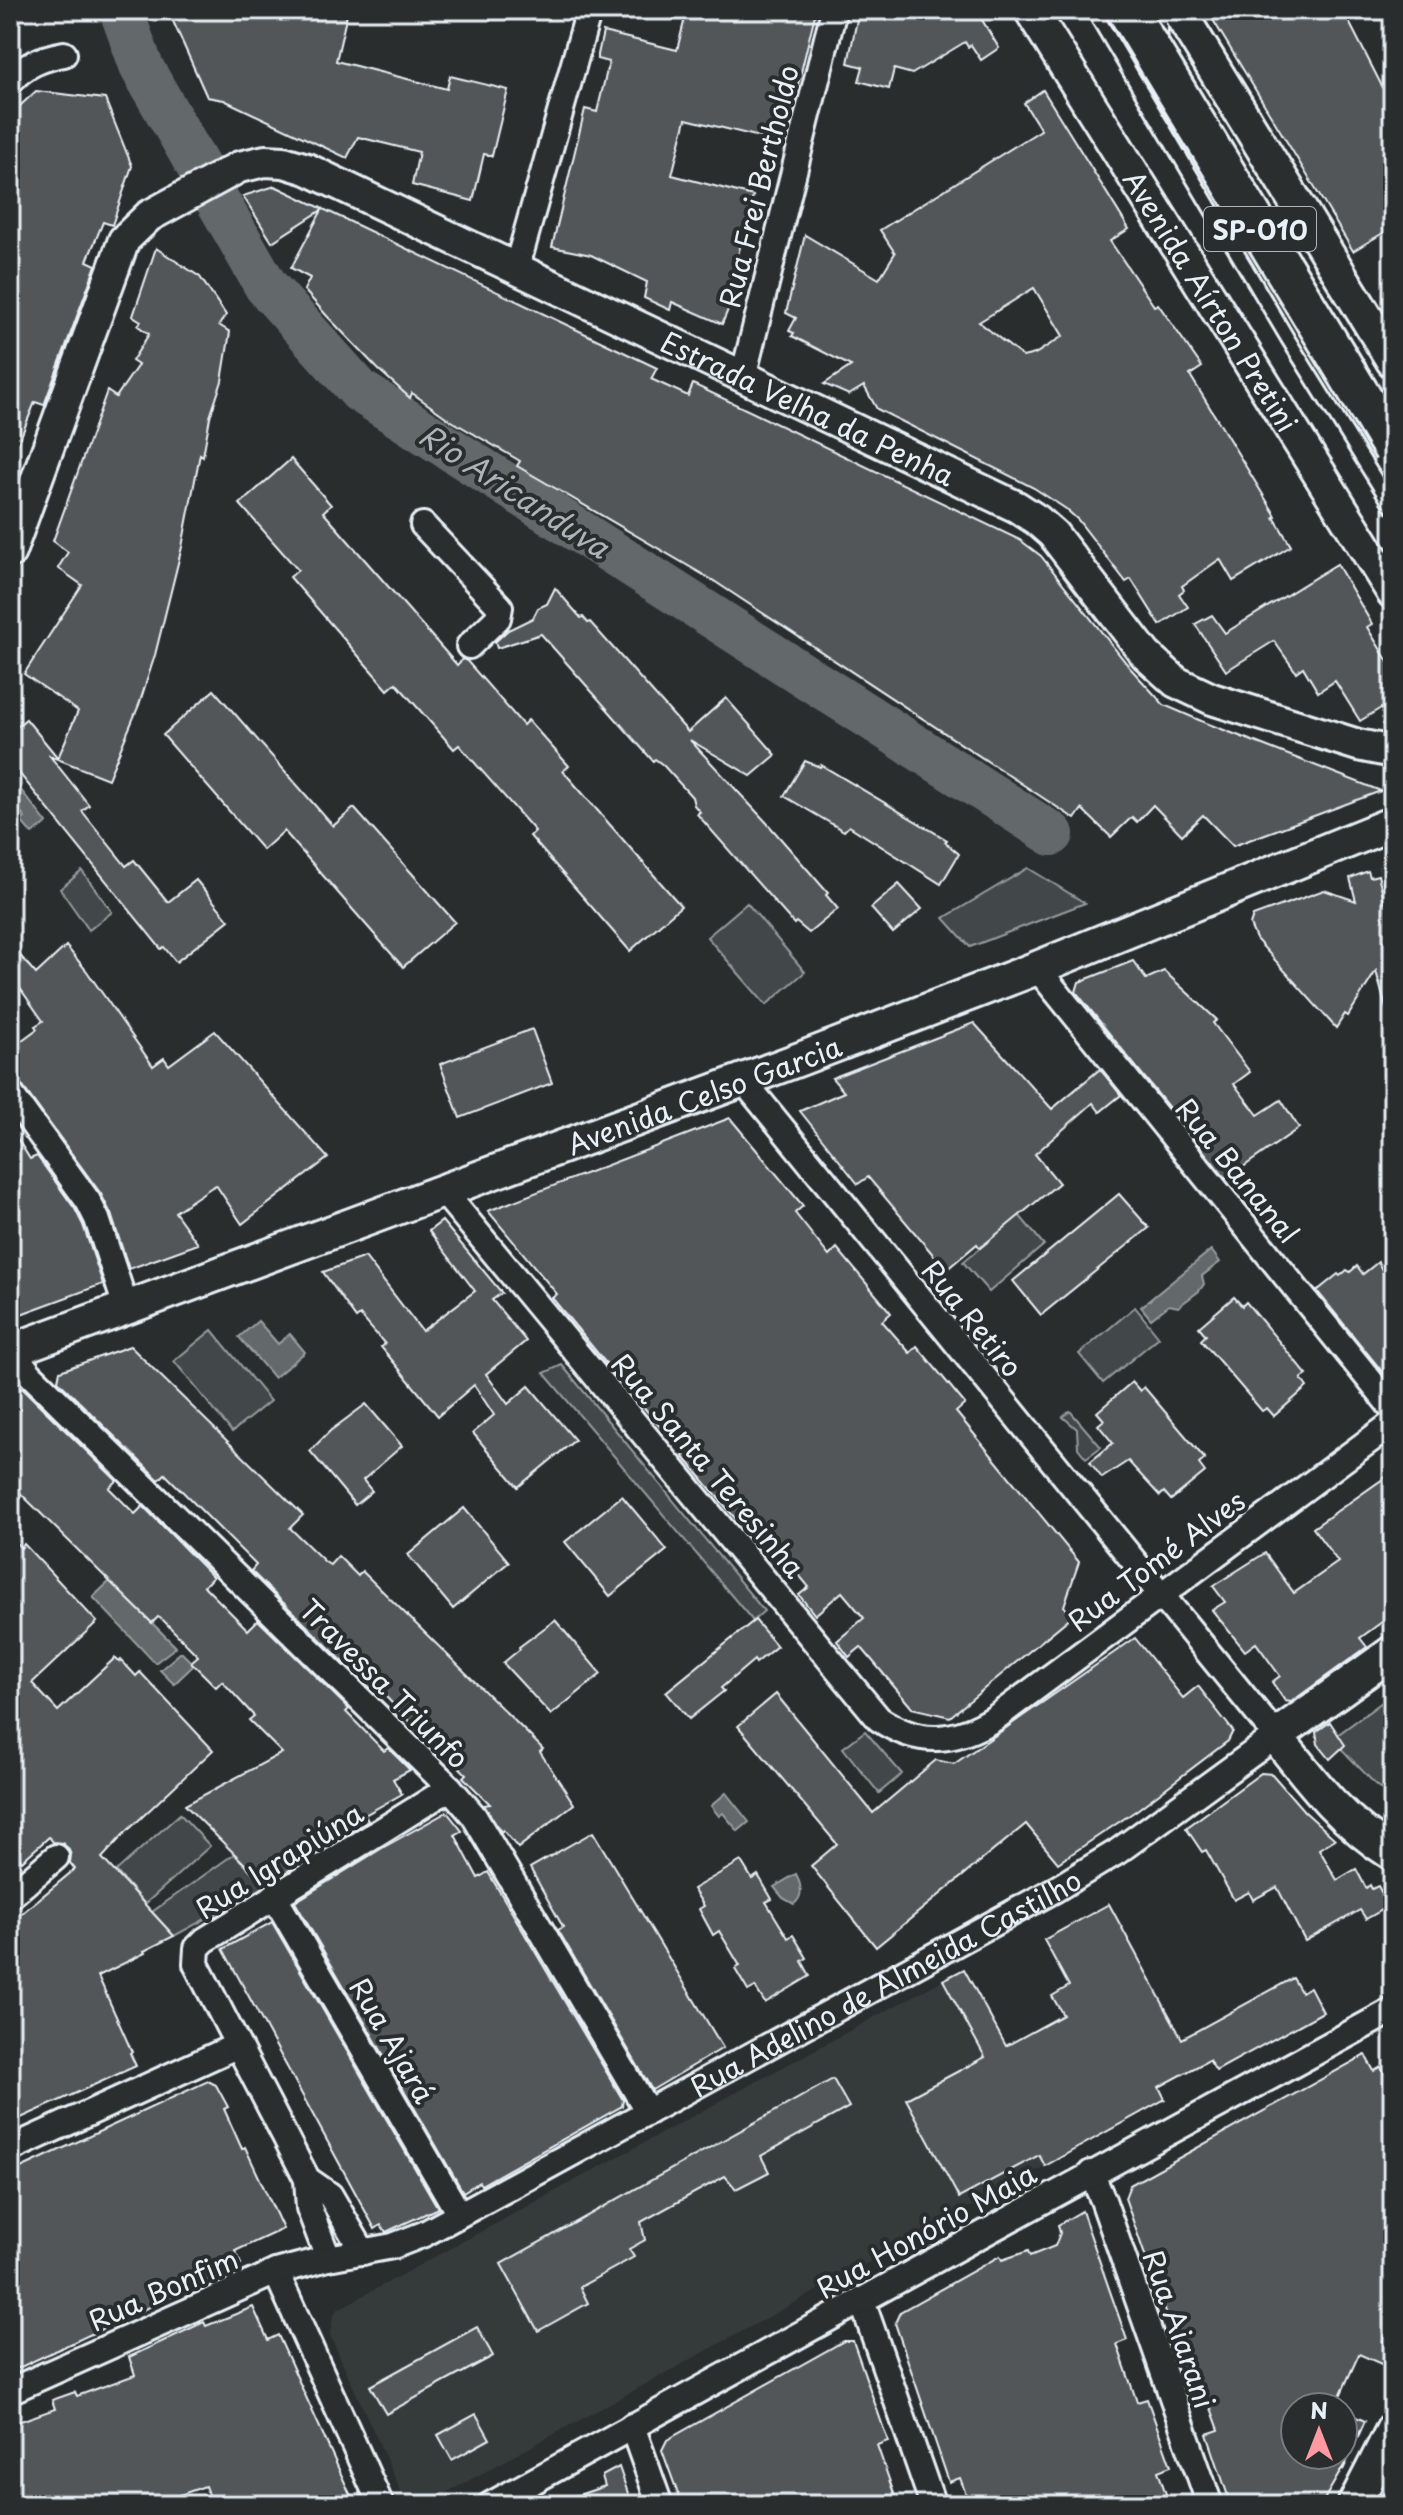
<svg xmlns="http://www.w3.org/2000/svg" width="1403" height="2515" viewBox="0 0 1403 2515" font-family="'Playpen Sans',sans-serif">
<rect width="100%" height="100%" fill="#2a2d2e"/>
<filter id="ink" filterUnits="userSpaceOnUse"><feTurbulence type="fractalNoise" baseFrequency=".0125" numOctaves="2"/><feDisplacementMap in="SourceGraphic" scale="16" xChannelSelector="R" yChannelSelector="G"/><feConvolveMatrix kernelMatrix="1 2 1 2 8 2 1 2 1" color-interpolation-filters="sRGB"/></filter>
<g filter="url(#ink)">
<g fill="#363a3b">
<path d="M1393 861V922L1377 866Z"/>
<path d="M943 1980 1045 2166 424 2505H407L330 2335 333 2317 337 2310Z"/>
</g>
<g fill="#424648" stroke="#959ca0" stroke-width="2">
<path d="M1028 868 1085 903 970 947 944 918Z"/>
<path d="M82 871 112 912 89 930 60 889Z"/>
<path d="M747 903 805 972 766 1005 707 937Z"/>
<path d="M1019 1215 1044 1245 989 1292 963 1262Z"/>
<path d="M1135 1307 1159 1337 1103 1383 1079 1354Z"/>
<path d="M212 1330 270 1401 232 1432 174 1361Z"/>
<path d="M562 1365 764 1611 753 1621 544 1373Z"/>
<path d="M1070 1411 1101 1447 1086 1458 1078 1448 1077 1429 1063 1417Z"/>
<path d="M1393 1694V1799L1376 1785 1332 1739Z"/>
<path d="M865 1731 902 1774 879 1793 843 1748Z"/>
<path d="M180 1814 210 1846 145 1904 116 1871Z"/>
<path d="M234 1854 266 1886 174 1936 152 1912Z"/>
</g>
<g fill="#63686b" stroke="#989fa3" stroke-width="2">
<path d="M13 780 47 823 32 834 21 821 25 818 10 798V782Z"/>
<path d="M1211 1250 1220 1262 1202 1276 1204 1284 1199 1291 1178 1307 1169 1305 1151 1319 1141 1307Z"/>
<path d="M258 1321 278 1344 290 1334 305 1352 274 1378 239 1337Z"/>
<path d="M110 1581 176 1647 155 1663 93 1597Z"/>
<path d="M181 1652 194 1665 174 1684 160 1670Z"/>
<path d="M726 1793 749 1822 738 1831 723 1813 719 1816 711 1806Z"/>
<path d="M796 1874C801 1884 804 1897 794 1904L783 1898 774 1887Z"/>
</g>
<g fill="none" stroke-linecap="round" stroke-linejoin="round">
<path stroke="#63686b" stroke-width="44" d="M121 10 142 68 266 286 360 391 1052 834"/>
</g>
<g fill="#535759" stroke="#e8f1f8" stroke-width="2" fill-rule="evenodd">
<path d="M168 10H348L336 61 447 89 450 76 508 90 492 156 484 154 473 201 412 185 419 152 358 137 347 158 224 100 207 97Z"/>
<path d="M687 10H816L784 143 686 119 672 175 753 196 734 271 743 274 722 324 672 302 670 310 644 298 647 282 591 255 552 247 585 109 597 112 609 62 597 59 603 32 677 50Z"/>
<path d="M859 10H976L999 48 981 60 971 45 968 47 965 42 912 74 894 69 889 89 859 81 863 67 848 63Z"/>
<path d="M1207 10H1343L1386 94 1393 97V227L1353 251Z"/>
<path d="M1043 90 1129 229 1110 241 1154 306 1158 304 1202 367 1190 375 1276 516 1274 517 1291 546 1233 581 1220 559 1182 586 1184 590 1179 594 1188 607 1160 625 1131 579 1126 582 1078 520 1066 509 1034 488 877 409 864 386 849 395 824 384 851 366 792 336 794 333 789 331 796 318 786 313 805 235 879 279 895 253 880 230 1041 130 1024 103ZM1034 288 1063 336 1035 354 1023 357 979 322Z"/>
<path d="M36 91 105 99 132 166 112 225 103 222 87 261 96 265 44 405 35 402 11 461 10 115Z"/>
<path d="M275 186 657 368 651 379 688 396 693 384 1020 540 1041 556 1131 669 1164 705 1206 723 1381 791 1233 846 1203 815 1182 835 1153 805 1137 822 1132 817 1111 837 1082 809 1075 819 714 581 517 466 520 461 450 420 412 393 410 398 378 369 327 316 304 290 310 278 291 268 322 210 272 242 243 196Z"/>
<path d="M156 248 200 277 226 315 219 325 230 332 222 381 210 417 203 456 200 454 182 547 155 655 139 705 108 779 50 756 89 805 82 811 126 866 134 860 168 902 196 880 229 920 176 962 164 947 161 949 10 762V732L26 719 58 758 78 711 24 674 82 585 58 568 68 552 53 541 107 391 116 397 138 365 132 361 149 334 138 326 141 321 133 316Z"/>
<path d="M291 459 331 505 323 512 393 592 457 665 463 659 467 661 523 725 528 720 569 766 563 771 681 906 630 951 530 836 535 831 459 745 454 749 396 683 388 690 290 577 298 570 240 504Z"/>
<path d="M1337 564 1372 624 1367 627 1393 670V727L1381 708 1360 721 1335 681 1318 692 1303 667 1296 672 1274 641 1226 671 1195 624 1212 615 1225 633Z"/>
<path d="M555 588 581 618 583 617 588 623 590 622 688 732 726 698 776 755 751 776 690 740 767 823 828 893 826 895 838 909 809 933 796 922 794 924 697 814 700 812 694 805 692 797 663 765 655 759 653 761 541 634 497 648 495 642 508 630 533 618 538 608 547 604Z"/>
<path d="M214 690 333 826 354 808 455 922 403 967 284 831 263 850 163 735Z"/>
<path d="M805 761 820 767 821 765 947 840 945 842 959 854 941 884 849 826 844 831 784 796Z"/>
<path d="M1368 871 1370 877 1378 875 1385 902 1393 901V1011L1387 1012 1376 971 1348 1016 1345 1014 1336 1028 1256 939 1250 925 1253 916 1324 890 1356 901 1350 878Z"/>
<path d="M899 884 922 909 893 933 871 908Z"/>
<path d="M10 944 36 974 66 946 86 970 153 1066 164 1058 169 1065 215 1031 328 1158 242 1224 216 1185 212 1187 175 1212 198 1244 129 1269 111 1214 101 1194 10 1069V1049L37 1029 35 1026 43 1021 10 974Z"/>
<path d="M1133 961 1146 979 1164 971 1217 1020 1213 1023 1250 1072 1234 1084 1258 1115 1281 1100 1299 1128 1226 1179 1076 992 1079 982Z"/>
<path d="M974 1023 1052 1109 1100 1069 1121 1095 1100 1112 1093 1103 1035 1154 1059 1183 980 1248 977 1244 946 1270 868 1177 858 1184 800 1111 844 1092 832 1078Z"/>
<path d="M532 1029 552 1083 460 1118 440 1064Z"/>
<path d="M730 1118 803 1206 795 1213 829 1256 837 1248 891 1313 882 1321 910 1353 917 1346 965 1404 956 1412 1079 1562 1064 1606 1072 1616 950 1717 912 1708 861 1647 849 1657 837 1641 864 1618 842 1592 815 1615 799 1595 809 1587 760 1528 750 1536 683 1456 690 1450 667 1422 660 1427 637 1399 646 1391 645 1387 620 1357 609 1367 552 1298 557 1294 488 1211Z"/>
<path d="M10 1127 30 1159 37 1156 75 1209 83 1225 103 1284 10 1318Z"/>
<path d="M1119 1194 1149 1228 1041 1315 1013 1281Z"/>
<path d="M442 1221 502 1293 492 1300 526 1341 486 1374 508 1404 529 1386 575 1440 518 1487 473 1433 494 1415 474 1385 438 1416 381 1347 385 1344 360 1315 356 1318 323 1272 365 1257 422 1331 475 1291 429 1231Z"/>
<path d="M1378 1262 1393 1292V1385L1317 1291 1338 1274 1340 1276 1347 1270 1350 1272 1357 1266 1363 1274Z"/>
<path d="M1234 1297 1242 1306 1246 1302 1307 1375 1301 1379 1307 1387 1274 1416 1267 1408 1262 1411 1201 1340 1206 1335 1199 1327Z"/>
<path d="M130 1346 303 1515 290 1528 325 1562 330 1565 338 1556 358 1576 362 1571 528 1734 543 1749 540 1752 574 1804 518 1848 503 1830 501 1832 484 1805 490 1804 463 1777 466 1774 441 1748 437 1751 374 1684 370 1688 251 1571 256 1565 165 1474 159 1480 58 1381 60 1371Z"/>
<path d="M1132 1382 1140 1391 1144 1387 1205 1459 1199 1464 1205 1472 1171 1500 1164 1492 1160 1496 1128 1461 1102 1478 1090 1462 1113 1443 1098 1425 1104 1420 1097 1412Z"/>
<path d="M19 1388 23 1389 117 1481 109 1488 135 1514 143 1506 205 1569 213 1577 204 1586 248 1630 258 1620 349 1709 346 1712 384 1751 388 1748 410 1770 393 1779 402 1794 365 1815 368 1821 283 1874 274 1865 260 1879 185 1805 282 1753 249 1720 254 1716 222 1681 216 1687 191 1662 198 1656 163 1620 158 1617 152 1623 10 1483V1391Z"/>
<path d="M366 1404 402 1446 363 1480 372 1491 355 1505 310 1451 330 1431Z"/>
<path d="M1393 1472V1614L1360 1638 1367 1647 1291 1702 1285 1701 1272 1682 1280 1676 1256 1643 1245 1651 1212 1610 1225 1602 1213 1586 1265 1553 1294 1593 1338 1562 1313 1528Z"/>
<path d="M622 1496 667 1550 610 1596 565 1542Z"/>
<path d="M464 1508 509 1562 453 1609 408 1555Z"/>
<path d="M10 1536 21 1548 24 1544 97 1622 32 1683 58 1711 115 1658 119 1662 121 1660 136 1676 140 1672 213 1750 123 1835 102 1858 174 1936 144 1951 145 1953 98 1976 132 2052 130 2053 136 2066 10 2123V1923L75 1869 70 1863 71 1855 68 1848 62 1843 53 1842 49 1837 22 1861 10 1847Z"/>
<path d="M555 1620 601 1674 551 1715 503 1663 520 1649 519 1647Z"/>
<path d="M755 1620 777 1646 756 1663 754 1660 721 1688 724 1691 689 1719 666 1692Z"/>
<path d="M1135 1638 1183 1698 1198 1686 1233 1731 1228 1741 1137 1810 1058 1863 1026 1824 876 1947 811 1866 837 1844 738 1726 776 1694 873 1813 936 1760 954 1764Z"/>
<path d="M1330 1722 1345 1745 1330 1759 1318 1744 1316 1732Z"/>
<path d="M1261 1773 1272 1774 1304 1811 1335 1839 1319 1849 1337 1880 1356 1869 1366 1888 1370 1885 1372 1889 1378 1886 1389 1906 1366 1919 1360 1910 1305 1941 1277 1887 1253 1900 1249 1892 1234 1900 1206 1850 1202 1852 1186 1828Z"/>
<path d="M447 1812 462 1831 455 1835 478 1878 488 1872 623 2100 622 2106 481 2185 479 2182 463 2192 295 1902 384 1847Z"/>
<path d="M593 1832 723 2048 652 2090 558 1930 563 1927 530 1868Z"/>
<path d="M741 1861 752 1879 758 1875 772 1899 766 1902 788 1938 793 1935 807 1958 802 1961 810 1976 765 2003 755 1987 748 1991 735 1969 740 1966 719 1931 713 1935 699 1909 704 1906 693 1889Z"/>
<path d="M1109 1904 1182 2039 1293 1978 1301 1992 1310 1987 1323 2012 1216 2071 1209 2060 1159 2087 1165 2099 1045 2166 1039 2155 959 2198 906 2099 985 2057 943 1980 964 1969 1006 2046 1063 2015 1052 1996 1069 1986 1044 1940Z"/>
<path d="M272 1922 438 2208 386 2232 381 2225 375 2229 223 1949Z"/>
<path d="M1365 2055 1374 2071 1381 2067 1393 2087V2318L1383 2341 1393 2345V2355L1388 2367 1359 2354 1335 2407H1295V2455H1343V2411L1365 2421 1343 2470V2467L1321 2505H1231L1207 2434 1219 2430 1204 2389 1193 2393 1125 2198 1130 2185Z"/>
<path d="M833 2079 849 2107 761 2156 769 2172 736 2189 725 2176 641 2222 645 2240 629 2249 634 2257 580 2287 588 2303 538 2331 501 2264Z"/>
<path d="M208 2081 216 2085 228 2107 224 2109 242 2149 245 2147 283 2229 235 2251 241 2264 10 2372V2173Z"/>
<path d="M1082 2211 1127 2340 1117 2344 1137 2402 1147 2399 1171 2466 1158 2471 1167 2497 1145 2505H970L960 2478 949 2482 895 2323 900 2312 1000 2256 1002 2260 1028 2251 1030 2256 1055 2246 1060 2233 1058 2225Z"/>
<path d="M253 2307 268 2340 278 2335 355 2505H212L205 2486 152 2505H10V2434L16 2432 12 2424 55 2409 52 2400 75 2392 77 2396 135 2375 129 2357 204 2322 206 2326Z"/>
<path d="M477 2327 493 2356 386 2414 370 2386Z"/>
<path d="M844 2341H853L888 2441 877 2445 898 2505H682L662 2450 667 2440Z"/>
<path d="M476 2414 490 2439 452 2460 438 2435Z"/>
<path d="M619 2467 632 2505H558V2502L605 2486 602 2476Z"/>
</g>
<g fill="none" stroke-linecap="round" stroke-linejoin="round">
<g stroke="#e8f1f8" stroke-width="18">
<g id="service">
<path d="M1093 10 1288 339 1393 508"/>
<path d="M1159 10 1161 41"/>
</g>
</g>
<g stroke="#e8f1f8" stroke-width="30">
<g id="minor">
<path d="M10 82C24 65 42 58 64 54"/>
<path d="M516 270 589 10"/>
<path d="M743 377 834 10"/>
<path d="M423 525 500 607 498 618 469 646"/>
<path d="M1037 968 1393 1409"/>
<path d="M10 1093 88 1201 97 1219 126 1307"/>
<path d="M443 1191 879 1719C919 1746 955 1743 995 1718L1393 1423"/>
<path d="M11 1350 30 1374 450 1788 474 1816 648 2112"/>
<path d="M10 1896 56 1857"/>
<path d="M274 1896 459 2214"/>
<path d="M10 2149 236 2046"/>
<path d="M1091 2173 1103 2200 1210 2505"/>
<path d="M307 2179 196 1964 197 1948 205 1940 450 1788"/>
<path d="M328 2258 309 2208 307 2179 330 2195 363 2252"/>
<path d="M276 2272 381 2505"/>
<path d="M862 2301 933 2505"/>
<path id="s1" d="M10 2391 276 2272 328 2258 393 2246 424 2234 1056 1889 1117 1852 1276 1736 742 1079"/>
<path d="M632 2426 660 2505"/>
<path d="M490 2505C791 2339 1091 2174 1393 2010"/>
</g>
</g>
<g stroke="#e8f1f8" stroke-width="36">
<g id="tertiary">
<path id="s2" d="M10 552 124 240 149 216 239 167 265 161 284 162 307 169 1017 507 1037 520 1053 534 1146 655 1176 682 1212 699 1358 745 1393 752"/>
</g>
</g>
<g stroke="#e8f1f8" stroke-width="38">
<g id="secondary">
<path id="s3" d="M1031 10 1393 592"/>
<path d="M1178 10 1393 361"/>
<path id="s4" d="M10 1351 800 1059 1037 968 1393 823"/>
<path d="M1393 1652 1276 1736C1312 1782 1342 1822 1393 1854"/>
<path d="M1354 2505 1393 2429"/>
</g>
</g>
<use href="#service" stroke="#2a2d2e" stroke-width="12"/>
<use href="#minor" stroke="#2a2d2e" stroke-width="24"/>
<use href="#tertiary" stroke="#2a2d2e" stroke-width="30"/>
<use href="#secondary" stroke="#2a2d2e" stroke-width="32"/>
<g stroke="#e8f1f8" stroke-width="44" stroke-linecap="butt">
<path id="trunk-bridge" d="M1127 10 1393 449"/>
</g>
<use href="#trunk-bridge" stroke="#2a2d2e" stroke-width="38"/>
</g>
</g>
<g text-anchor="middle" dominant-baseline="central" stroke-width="8" stroke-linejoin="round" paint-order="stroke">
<rect fill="#2a2d2e" stroke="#afb6bb" stroke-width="2" x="1204" y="207" width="112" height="44" rx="6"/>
<g font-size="26" font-weight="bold" fill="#e8f1f8">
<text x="1260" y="229">SP-010</text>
</g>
<g font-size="28" fill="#e8f1f8" stroke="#2a2d2e">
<text transform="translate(758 186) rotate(-76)">Rua Frei Bertholdo</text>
<text stroke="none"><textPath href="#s3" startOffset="342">Avenida Aírton Pretini</textPath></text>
<text stroke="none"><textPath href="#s2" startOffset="1094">Estrada Velha da Penha</textPath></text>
<text stroke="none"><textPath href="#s4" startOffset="740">Avenida Celso Garcia</textPath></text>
<text transform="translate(1238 1170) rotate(51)">Rua Bananal</text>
<text transform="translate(973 1318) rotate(51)">Rua Retiro</text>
<text transform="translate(709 1465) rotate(50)">Rua Santa Teresinha</text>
<text transform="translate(1156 1560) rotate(-37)">Rua Tomé Alves</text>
<text transform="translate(385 1683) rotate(45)">Travessa Triunfo</text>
<text transform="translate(279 1860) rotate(-32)">Rua Igrapiúna</text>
<text stroke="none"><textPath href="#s1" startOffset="970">Rua Adelino de Almeida Castilho</textPath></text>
<text transform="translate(393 2040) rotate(60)">Rua Ajará</text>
<text transform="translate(926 2230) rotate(-29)">Rua Honório Maia</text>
<text transform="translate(163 2289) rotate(-24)">Rua Bonfim</text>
<text transform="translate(1180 2329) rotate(71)">Rua Aiarani</text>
</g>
<g font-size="30" font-style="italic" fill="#acb3b9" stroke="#2a2d2e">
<text transform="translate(515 490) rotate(33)">Rio Aricanduva</text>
</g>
</g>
<rect width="1403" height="2515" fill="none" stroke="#2a2d2e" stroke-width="40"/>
<rect x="20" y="20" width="1363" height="2475" fill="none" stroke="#e8f1f8" stroke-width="3" filter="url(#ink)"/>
<g transform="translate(1319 2431)"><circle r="38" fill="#2a2d2e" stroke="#767b7f" stroke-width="2"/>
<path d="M0-6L14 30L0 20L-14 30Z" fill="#ff9aa2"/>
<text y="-12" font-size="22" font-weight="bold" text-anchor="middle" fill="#e8f1f8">N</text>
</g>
</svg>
